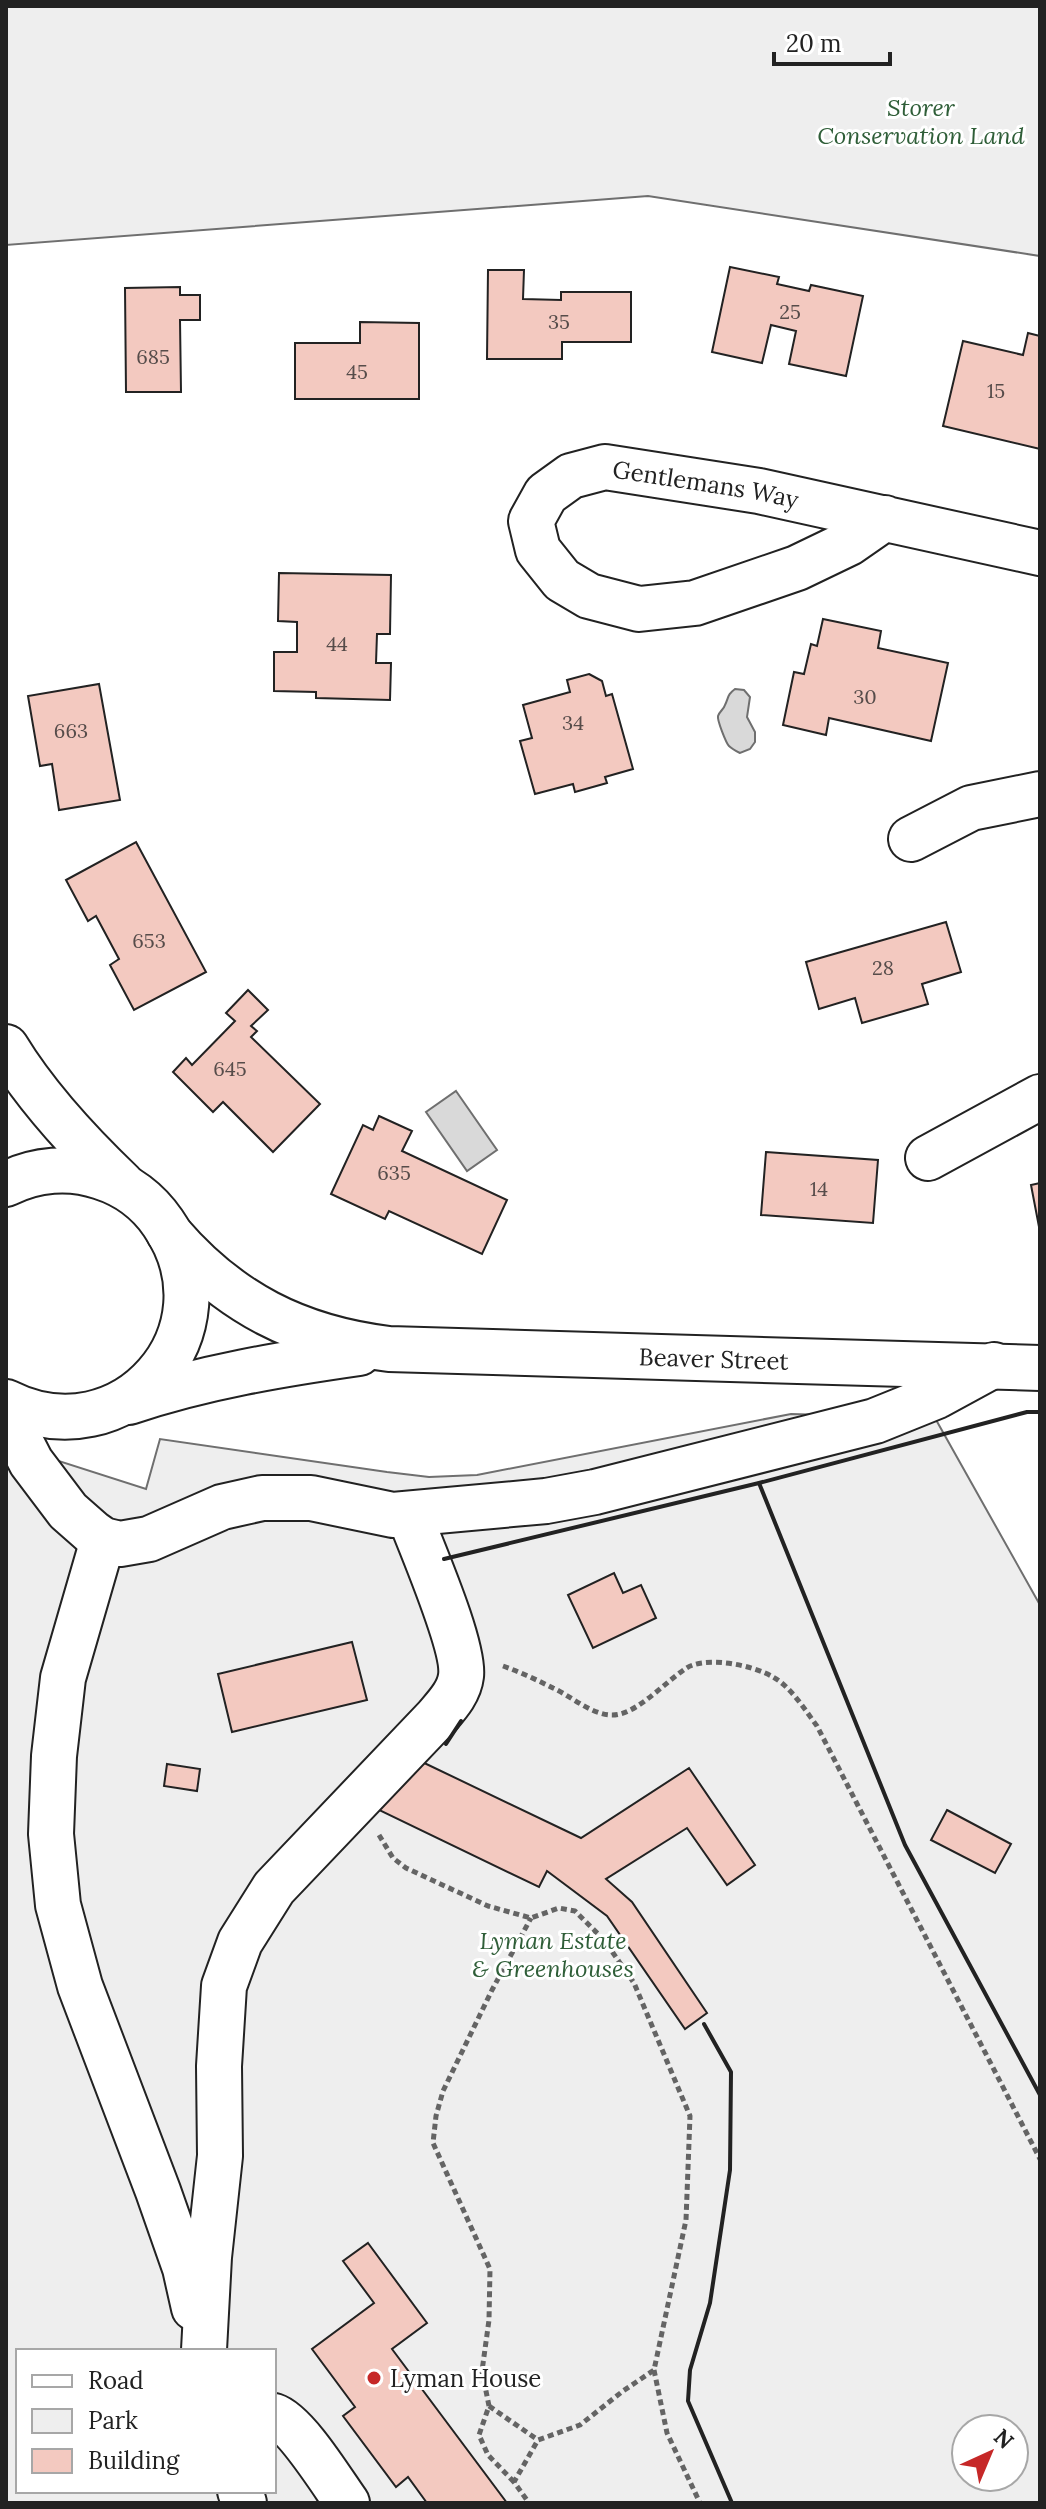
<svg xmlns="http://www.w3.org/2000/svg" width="1046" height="2509" viewBox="0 0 1046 2509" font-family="Lora,serif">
<rect width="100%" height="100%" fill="#fff"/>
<g fill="#eee" stroke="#6f6f6f" stroke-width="2" fill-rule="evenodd">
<path d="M6 6H1040V256L648 196 6 245Z"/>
<path d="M791 1414 935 1418 1040 1605V2503H6V1444L146 1489 160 1439 387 1472 429 1477 477 1475ZM18 2351H274V2491H18ZM966 2429H1014V2477H966Z"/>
</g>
<g fill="#d9d9d9" stroke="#6f6f6f" stroke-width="2">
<path d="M735 689 744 690 750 697 747 717 755 732V742L750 749 740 753C736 751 732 749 729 746 726 743 717 720 718 716 719 712 724 709 725 705 729 697 727 695 735 689Z"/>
<path d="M456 1091 497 1150 467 1171 426 1112Z"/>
</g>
<g fill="#f3c9c0" stroke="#222" stroke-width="2">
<path d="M730 267 779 277 777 284 809 291 811 285 863 296 846 376 789 364 796 331 771 325 762 363 712 352Z"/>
<path d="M488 270H524L523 299 561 300V292H631V342H562V359H487Z"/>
<path d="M180 287V295H200V320H180L181 392H126L125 288Z"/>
<path d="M360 322 419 323V399H295V343H360Z"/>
<path d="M1028 333 1040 336V449L943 426 963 341 1023 355Z"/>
<path d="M279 573 391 575 390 634H377L376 663H391L390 700 316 698V692L274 691V652H297V622L278 621Z"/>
<path d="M823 619 881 631 878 648 948 663 931 741 829 718 826 735 783 725 794 672 804 674 811 644 817 646Z"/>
<path d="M589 674 602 681 606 696 612 694 633 769 605 777 607 783 575 792 573 784 535 794 520 741 532 738 523 705 570 692 567 680Z"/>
<path d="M99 684 120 800 59 810 52 764 40 766 28 696Z"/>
<path d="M136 842 206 972 134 1010 110 965 119 959 96 916 88 921 66 880Z"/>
<path d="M946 922 961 972 922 984 928 1004 862 1023 855 998 819 1009 806 962Z"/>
<path d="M248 990 268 1010 251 1026 257 1031 251 1037 320 1104 273 1152 223 1102 213 1112 173 1072 186 1058 192 1065 235 1021 226 1013Z"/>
<path d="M379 1116 412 1131 402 1151 507 1200 482 1254 389 1211 385 1219 331 1194 363 1125 373 1130Z"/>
<path d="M766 1152 878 1160 873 1223 761 1215Z"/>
<path d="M1040 1183V1232L1031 1185Z"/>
<path d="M614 1573 623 1593 641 1585 656 1618 593 1648 568 1595Z"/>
<path d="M352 1642 367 1700 232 1732 218 1674Z"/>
<path d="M418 1760 581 1838 689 1768 755 1865 727 1885 687 1828 606 1879 632 1902 707 2013 685 2029 607 1916 547 1871 539 1887 379 1810Z"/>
<path d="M167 1764 200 1769 197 1791 164 1786Z"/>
<path d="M947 1810 1011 1844 995 1873 931 1840Z"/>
<path d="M368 2243 427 2323 392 2349 507 2503H427L408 2477 396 2487 343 2416 355 2407 312 2349 374 2303 343 2261Z"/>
</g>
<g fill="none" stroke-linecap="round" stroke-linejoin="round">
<g stroke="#222" stroke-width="48">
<g id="minor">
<path id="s1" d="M885 518 849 543 797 568 695 603 639 609 589 596 562 580 538 550 531 521 546 494 571 476 605 467 759 491 1040 553"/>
<path d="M911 839 971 808 1040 794"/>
<path d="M928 1158 1040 1097"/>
<path d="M6 1413 31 1462 68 1511 93 1533 103 1540 120 1544 149 1539 222 1507 262 1498H311L393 1515 546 1501 595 1492 875 1421 937 1396 994 1365"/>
<path d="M103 1540 63 1678 54 1756 51 1834 58 1905 80 1986 158 2191 185 2268 194 2308"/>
<path d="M204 2350 209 2257 220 2156 219 2066 224 1986 240 1942 274 1888 436 1718C446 1706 459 1693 461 1676 465 1646 421 1547 409 1514"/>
<path d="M274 2416C296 2423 332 2482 347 2503"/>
<path d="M240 2491 244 2503"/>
</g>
</g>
<g stroke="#222" stroke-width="48">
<g id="major">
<path d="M6 1047C37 1098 79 1143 122 1184"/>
<path d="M6 1184C35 1169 70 1166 101 1177 126 1185 148 1201 163 1223 237 1331 123 1461 6 1402"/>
<path id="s2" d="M169 1233C229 1303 298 1338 389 1349L1040 1368"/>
<path d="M129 1402C203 1377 282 1364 359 1353"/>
</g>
</g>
<g stroke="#646464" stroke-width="5" stroke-dasharray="6 4" stroke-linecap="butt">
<path d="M503 1666C520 1672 537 1680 553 1688 573 1697 597 1720 620 1714 641 1709 667 1681 685 1669 704 1655 753 1665 773 1677 791 1687 805 1710 817 1726L1040 2159"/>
<path d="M379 1835 393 1858 406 1868 488 1906 531 1918 559 1908 575 1911 604 1940 634 1983 690 2116 686 2220 654 2370 623 2391 580 2425 538 2440 514 2482 529 2503"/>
<path d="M654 2370 667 2433 700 2503"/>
<path d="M489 2406 538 2440"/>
<path d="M514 2482 488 2455 479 2435 489 2406 482 2371 489 2320 490 2269 433 2143 436 2116 443 2091 492 1990 531 1918"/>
</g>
<use href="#minor" stroke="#fff" stroke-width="44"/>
<use href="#major" stroke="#fff" stroke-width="44"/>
<g stroke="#222" stroke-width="4">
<path d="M759 1483 905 1845 1040 2095"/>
<path d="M444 1559 759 1483 1027 1412H1040"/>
<path d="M446 1744 461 1721"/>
<path d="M704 2024 731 2072 730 2170 710 2303 690 2370 688 2401 732 2503"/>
</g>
</g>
<circle fill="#c62828" stroke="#fff" stroke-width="3" cx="374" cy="2378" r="8"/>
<g text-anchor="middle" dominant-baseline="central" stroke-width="6" stroke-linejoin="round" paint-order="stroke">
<g font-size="20" fill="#564c4a">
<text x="790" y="311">25</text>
<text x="559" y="321">35</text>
<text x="153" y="356">685</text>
<text x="357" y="371">45</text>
<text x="996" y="390">15</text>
<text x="337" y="643">44</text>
<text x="865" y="696">30</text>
<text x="573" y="722">34</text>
<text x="71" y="730">663</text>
<text x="149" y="940">653</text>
<text x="883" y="967">28</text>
<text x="230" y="1068">645</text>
<text x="394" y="1172">635</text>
<text x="819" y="1188">14</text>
</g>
<g font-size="24" font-style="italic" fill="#2f5e38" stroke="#fff">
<text x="921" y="107">Storer<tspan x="921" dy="28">Conservation Land</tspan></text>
<text x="553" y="1940">Lyman Estate<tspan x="553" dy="28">&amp; Greenhouses</tspan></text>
</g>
<g font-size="24" fill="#222" stroke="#fff">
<text stroke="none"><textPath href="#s1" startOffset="616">Gentlemans Way</textPath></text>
<text stroke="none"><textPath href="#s2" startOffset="580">Beaver Street</textPath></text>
</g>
<g font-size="24" fill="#222" stroke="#fff" text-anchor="start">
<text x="390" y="2378">Lyman House</text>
</g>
</g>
<rect width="1046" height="2509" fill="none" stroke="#222222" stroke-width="16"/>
<rect x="16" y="2349" width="260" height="144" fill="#ffffff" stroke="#a7a7a7" stroke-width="2"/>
<rect x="32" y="2375" width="40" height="12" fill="#ffffff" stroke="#a7a7a7" stroke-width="2"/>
<text x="88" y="2389" font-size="24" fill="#222222">Road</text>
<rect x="32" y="2409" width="40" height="24" fill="#eeeeee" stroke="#a7a7a7" stroke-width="2"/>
<text x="88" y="2429" font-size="24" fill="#222222">Park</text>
<rect x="32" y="2449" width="40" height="24" fill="#f3c9c0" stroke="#a7a7a7" stroke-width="2"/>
<text x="88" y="2469" font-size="24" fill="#222222">Building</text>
<g transform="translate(990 2453) rotate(44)"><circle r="38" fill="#ffffff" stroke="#a7a7a7" stroke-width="2"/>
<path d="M0-6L14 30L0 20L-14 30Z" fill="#c62828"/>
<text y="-12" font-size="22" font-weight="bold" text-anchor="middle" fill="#222222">N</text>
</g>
<path d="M774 52v12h116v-12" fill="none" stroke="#222222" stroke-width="4"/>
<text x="786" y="52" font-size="24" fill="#222222" stroke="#ffffff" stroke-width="6" paint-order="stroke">20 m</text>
</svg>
